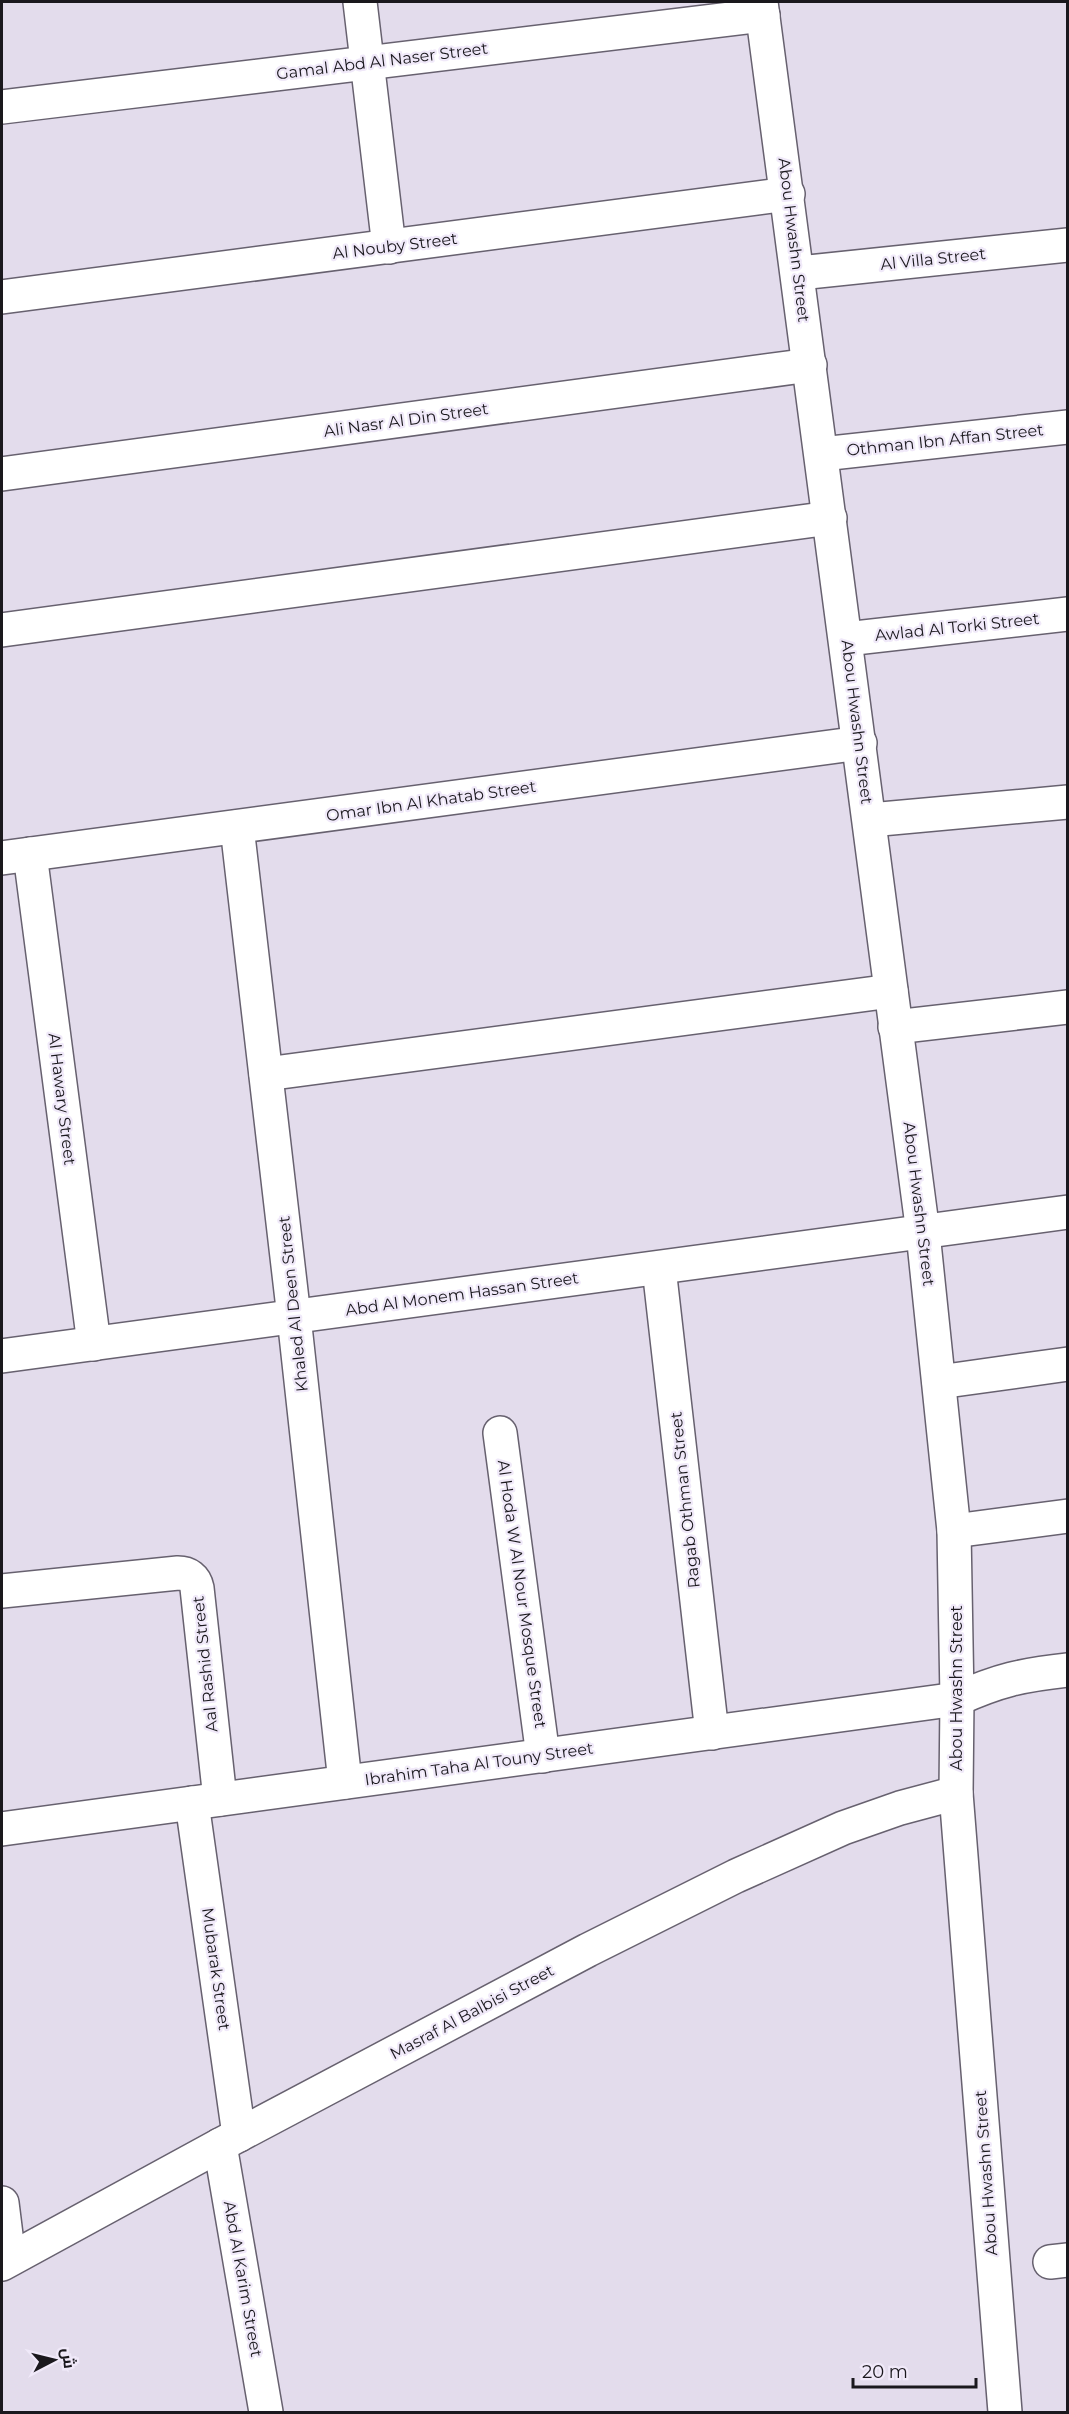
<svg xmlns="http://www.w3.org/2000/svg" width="1069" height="2414" viewBox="0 0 1069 2414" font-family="Montserrat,Cairo,sans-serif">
<rect width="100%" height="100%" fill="#e3dcec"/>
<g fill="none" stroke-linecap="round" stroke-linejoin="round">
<g stroke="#67616f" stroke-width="36">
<g id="street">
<path d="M360 2 389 247"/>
<path d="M761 2 923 1233 954 1531 957 1699 956 1793 1005 2412"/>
<path d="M2 107 763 15"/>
<path d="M799 273 1068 245"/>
<path d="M2 297 788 194"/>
<path d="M822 454 1068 427"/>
<path d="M2 474 810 365"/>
<path d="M2 630 830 518"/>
<path d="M846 639 1068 614"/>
<path d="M870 820 1068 802"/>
<path d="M237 827 294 1317 345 1782"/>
<path d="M30 854 94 1344"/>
<path d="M2 858 860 743"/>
<path d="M895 1027 1068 1007"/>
<path d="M266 1074 891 991"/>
<path d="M659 1268 712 1733"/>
<path d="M2 1356 1068 1212"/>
<path d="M939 1382 1068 1364"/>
<path d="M500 1433 543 1756"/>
<path d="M954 1531 1068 1516"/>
<path d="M2 1591 178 1573C188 1573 195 1578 197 1588L220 1799"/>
<path d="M192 1803 239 2135"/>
<path d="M2 1829 957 1699C999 1680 1022 1675 1068 1670"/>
<path d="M220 2145 266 2412"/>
<path d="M2 2203 9 2259"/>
<path d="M1050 2262 1068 2260"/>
<path d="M2 2264 220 2145 588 1950 736 1876 843 1828 900 1808 956 1793"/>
</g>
</g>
<use href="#street" stroke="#fff" stroke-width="33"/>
</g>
<g text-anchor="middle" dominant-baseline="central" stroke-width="4.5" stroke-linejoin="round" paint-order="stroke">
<g font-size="16" fill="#1a181d" stroke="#f0e9f9">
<text transform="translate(382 61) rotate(-7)">Gamal Abd Al Naser Street</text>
<text transform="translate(794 240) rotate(83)">Abou Hwashn Street</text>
<text transform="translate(395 246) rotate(-7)">Al Nouby Street</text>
<text transform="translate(933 259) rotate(-6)">Al Villa Street</text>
<text transform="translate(406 420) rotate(-8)">Ali Nasr Al Din Street</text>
<text transform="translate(945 440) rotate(-6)">Othman Ibn Affan Street</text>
<text transform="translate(957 627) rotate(-6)">Awlad Al Torki Street</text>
<text transform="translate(857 722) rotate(83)">Abou Hwashn Street</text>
<text transform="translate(431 801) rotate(-8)">Omar Ibn Al Khatab Street</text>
<text transform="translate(62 1099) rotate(83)">Al Hawary Street</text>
<text transform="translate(919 1204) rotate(83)">Abou Hwashn Street</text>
<text transform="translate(462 1294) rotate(-8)">Abd Al Monem Hassan Street</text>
<text transform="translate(293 1304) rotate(-96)">Khaled Al Deen Street</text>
<text transform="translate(685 1500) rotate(-96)">Ragab Othman Street</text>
<text transform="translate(522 1594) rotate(82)">Al Hoda W Al Nour Mosque Street</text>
<text transform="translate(205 1664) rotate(-96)">Aal Rashid Street</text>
<text transform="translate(956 1688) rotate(-90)">Abou Hwashn Street</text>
<text transform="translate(479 1764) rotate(-8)">Ibrahim Taha Al Touny Street</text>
<text transform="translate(216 1969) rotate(82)">Mubarak Street</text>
<text transform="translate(472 2012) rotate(-28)">Masraf Al Balbisi Street</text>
<text transform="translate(986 2173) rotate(-94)">Abou Hwashn Street</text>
<text transform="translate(243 2279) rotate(80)">Abd Al Karim Street</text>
</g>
</g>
<rect width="1069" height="2414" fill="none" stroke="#1a181d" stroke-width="6"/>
<g transform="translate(54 2360) rotate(83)" stroke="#f0e9f9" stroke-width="4.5" paint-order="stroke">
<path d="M0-4.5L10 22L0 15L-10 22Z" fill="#1a181d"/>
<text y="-9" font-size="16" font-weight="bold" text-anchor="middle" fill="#1a181d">ش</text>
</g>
<path d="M853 2378v9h123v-9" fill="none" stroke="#1a181d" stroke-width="3"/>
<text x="862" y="2378" font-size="18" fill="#1a181d" stroke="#f0e9f9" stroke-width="4.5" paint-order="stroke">20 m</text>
</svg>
